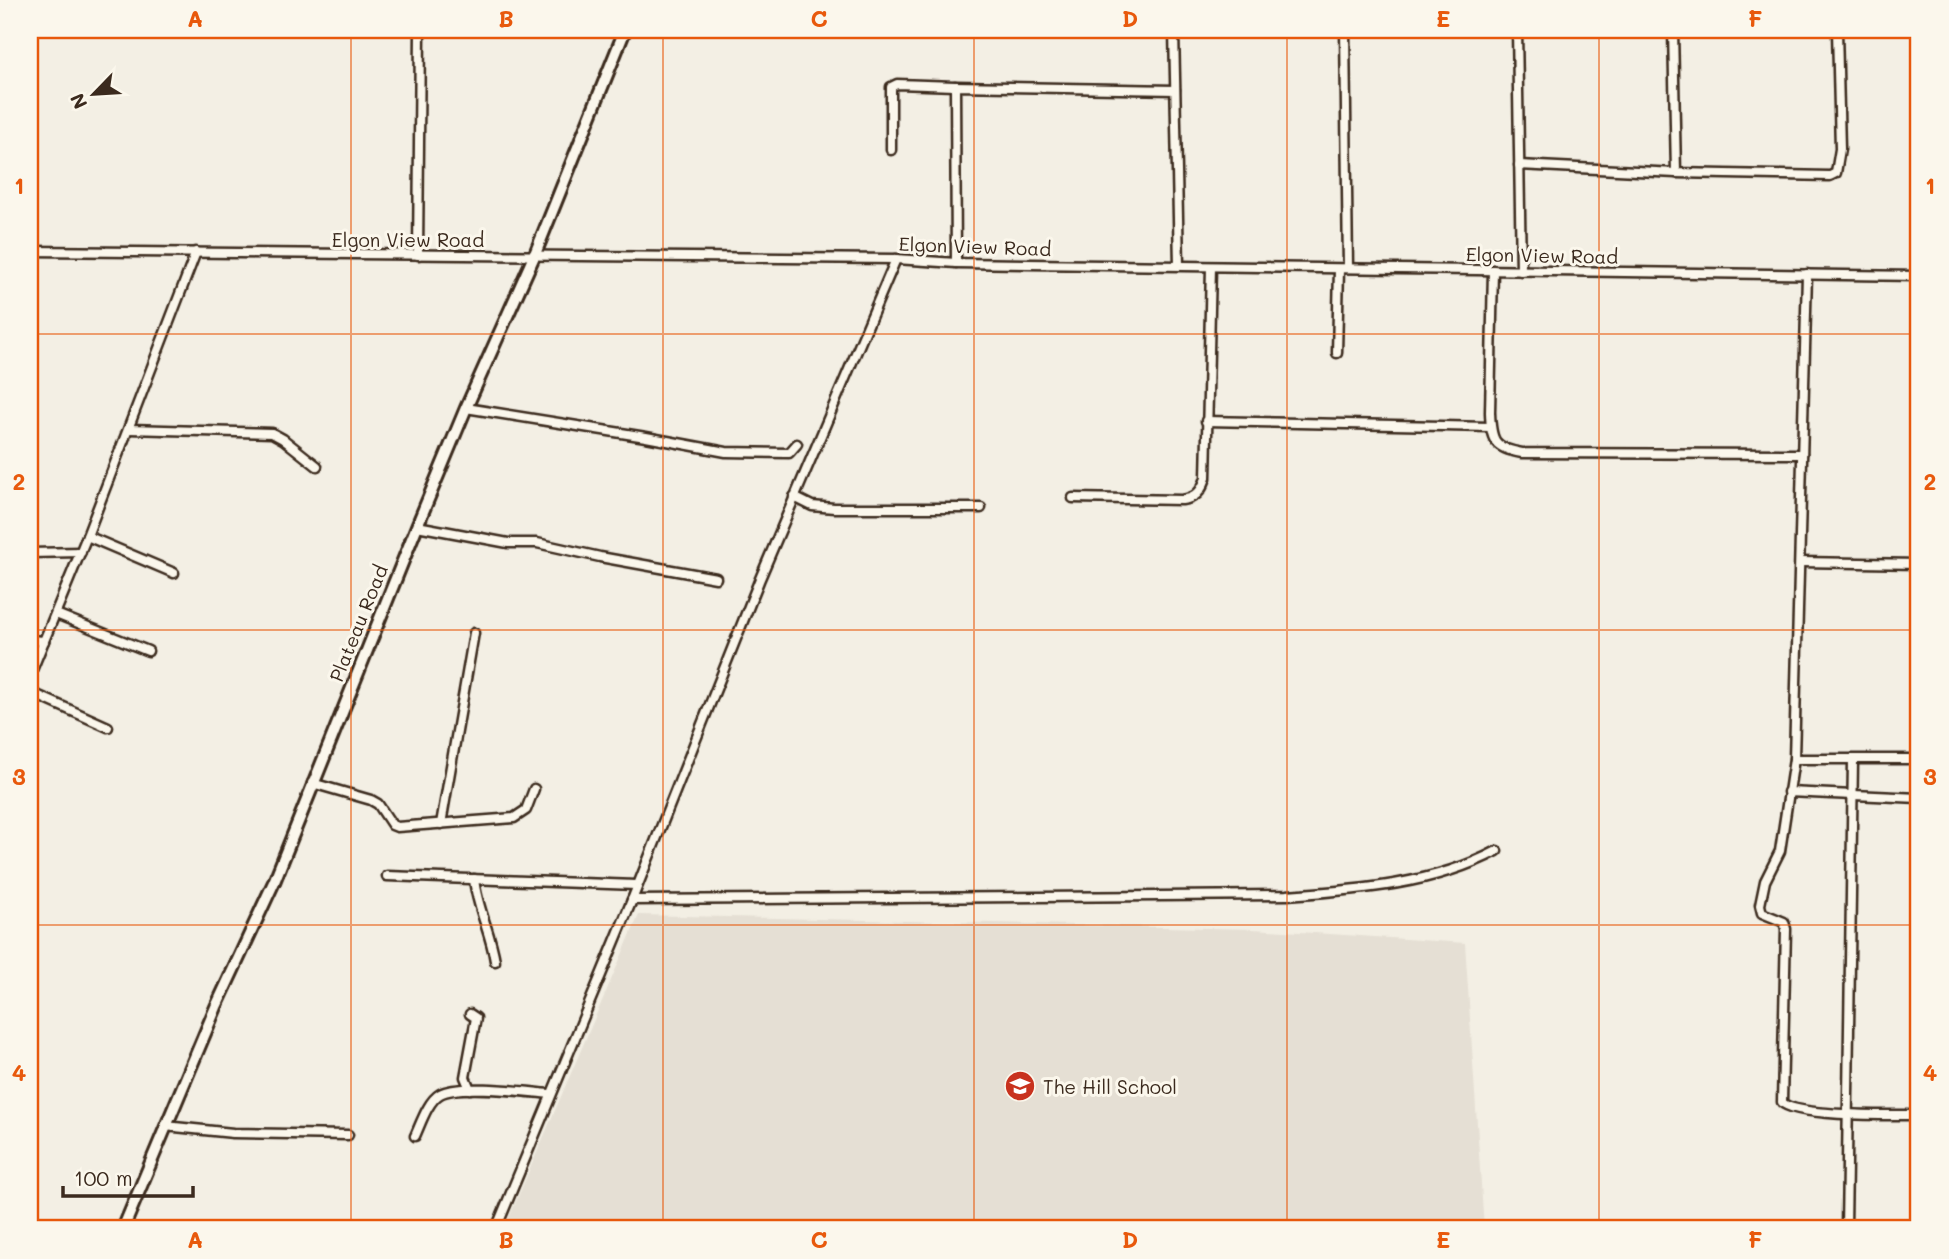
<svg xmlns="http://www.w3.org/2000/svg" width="1949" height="1259" viewBox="0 0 1949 1259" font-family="Mali,sans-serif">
<rect width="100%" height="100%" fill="#f3efe4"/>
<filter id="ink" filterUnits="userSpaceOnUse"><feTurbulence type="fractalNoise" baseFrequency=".0143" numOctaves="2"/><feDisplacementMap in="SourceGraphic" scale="14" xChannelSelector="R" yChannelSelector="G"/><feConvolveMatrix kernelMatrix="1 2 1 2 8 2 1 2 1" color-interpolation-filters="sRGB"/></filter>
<g filter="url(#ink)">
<path fill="#e5dfd4" d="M639 915 1253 929 1465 943 1484 1229H504Z"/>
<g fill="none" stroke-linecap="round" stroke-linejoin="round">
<g stroke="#3b2a1e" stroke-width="13">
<g id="minor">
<path d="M559 30 625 31"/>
<path d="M1174 30 1179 265"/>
<path d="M1345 30 1348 268"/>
<path d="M1517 30 1521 271"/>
<path d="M1673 30 1676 173"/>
<path d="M891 150V87L897 84 955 86"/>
<path d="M1519 165 1676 173 1830 176 1836 173 1840 149 1837 30"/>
<path d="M30 251 896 259 956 263 1919 276"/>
<path d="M418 255 420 30"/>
<path d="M956 263 955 86 1175 90"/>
<path d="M1493 270 1490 412C1491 440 1493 448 1522 453L1802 454"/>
<path d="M1807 274 1794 759 1780 851 1765 881 1760 905 1762 913 1784 922 1786 929 1782 1102C1794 1117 1895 1115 1919 1115"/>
<path d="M1337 353 1339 269"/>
<path d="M466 408 646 437 726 452 789 453 797 444"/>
<path d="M1206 421 1490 427"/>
<path d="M129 429 272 433 283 439 317 466"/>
<path d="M794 497 812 506 834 508H981"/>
<path d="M1073 498 1182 500C1196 498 1201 492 1206 478L1211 267"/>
<path d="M417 526 508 543H537L600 557 716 578"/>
<path d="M87 536 174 573"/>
<path d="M30 553 81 552"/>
<path d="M1800 562 1919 564"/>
<path d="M56 614 148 651"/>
<path d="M30 640 44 641"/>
<path d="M30 675 87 536 196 252"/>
<path d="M30 692 108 727"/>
<path d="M1794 759H1919"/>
<path d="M312 783 371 800 378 804 392 825 397 827 514 818 526 810 534 789"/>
<path d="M1788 792 1919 798"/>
<path d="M441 824 474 633"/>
<path d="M387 876 636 885"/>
<path d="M474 879C477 908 491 933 495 961"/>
<path d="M632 900 1287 895C1357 890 1433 885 1497 851"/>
<path d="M470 1089 465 1077 476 1018 470 1014"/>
<path d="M165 1126 233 1133 348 1135"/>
<path d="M415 1136C421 1123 428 1101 440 1094 458 1083 528 1092 551 1094"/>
<path d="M496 1229 632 900 759 581 896 259"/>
<path d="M1846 1229 1853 760"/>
</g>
</g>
<g stroke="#3b2a1e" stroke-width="16">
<path id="tertiary" d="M123 1229 216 1007 274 882 417 526 466 408 535 254 625 30"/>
</g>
<use href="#minor" stroke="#fbf7ec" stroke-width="8"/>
<use href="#tertiary" stroke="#fbf7ec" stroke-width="10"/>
</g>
</g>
<path fill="none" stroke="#e8590c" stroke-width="2" stroke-opacity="0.55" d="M351 30V1229M663 30V1229M974 30V1229M1287 30V1229M1599 30V1229M30 334H1919M30 630H1919M30 925H1919"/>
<defs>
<g id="school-disc" transform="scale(1.575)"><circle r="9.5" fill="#c8321e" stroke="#fbf7ec"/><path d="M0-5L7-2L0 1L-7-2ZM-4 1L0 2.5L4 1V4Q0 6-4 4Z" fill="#fff"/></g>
</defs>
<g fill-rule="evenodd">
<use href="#school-disc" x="1020" y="1086"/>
</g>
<g text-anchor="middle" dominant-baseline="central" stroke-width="6" stroke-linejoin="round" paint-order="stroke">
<g font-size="19" fill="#3b2a1e" stroke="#fbf7ec">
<text x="408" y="239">Elgon View Road</text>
<text transform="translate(975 246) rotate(2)">Elgon View Road</text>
<text transform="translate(1542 255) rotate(1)">Elgon View Road</text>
<text transform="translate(358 623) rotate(-68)">Plateau Road</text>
</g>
<g font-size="19" fill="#3b2a1e" stroke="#fbf7ec" text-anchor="start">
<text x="1043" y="1086">The Hill School</text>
</g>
</g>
<rect width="1949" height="1259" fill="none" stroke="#fbf7ec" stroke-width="77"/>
<g transform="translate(94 94) rotate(245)" stroke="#fbf7ec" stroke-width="5" paint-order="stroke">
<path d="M0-5L12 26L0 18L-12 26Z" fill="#3b2a1e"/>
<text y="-10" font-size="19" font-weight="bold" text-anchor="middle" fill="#3b2a1e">N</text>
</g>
<path d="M63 1186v10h130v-10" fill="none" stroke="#3b2a1e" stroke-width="3.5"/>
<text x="74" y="1186" font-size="21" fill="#3b2a1e" stroke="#fbf7ec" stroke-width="5" paint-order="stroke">100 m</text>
<rect x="38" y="38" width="1872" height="1182" fill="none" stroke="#e8590c" stroke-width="2.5"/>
<g font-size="23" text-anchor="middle" font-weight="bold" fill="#e8590c">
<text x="195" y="27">A</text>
<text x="506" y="27">B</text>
<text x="819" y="27">C</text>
<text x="1130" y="27">D</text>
<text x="1443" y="27">E</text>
<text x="1755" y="27">F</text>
<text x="19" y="194">1</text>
<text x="1930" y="194">1</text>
<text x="19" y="490">2</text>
<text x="1930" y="490">2</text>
<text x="19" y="785">3</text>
<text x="1930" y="785">3</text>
<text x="19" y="1081">4</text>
<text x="1930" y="1081">4</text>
<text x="195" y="1248">A</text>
<text x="506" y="1248">B</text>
<text x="819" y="1248">C</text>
<text x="1130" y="1248">D</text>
<text x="1443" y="1248">E</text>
<text x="1755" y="1248">F</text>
</g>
</svg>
